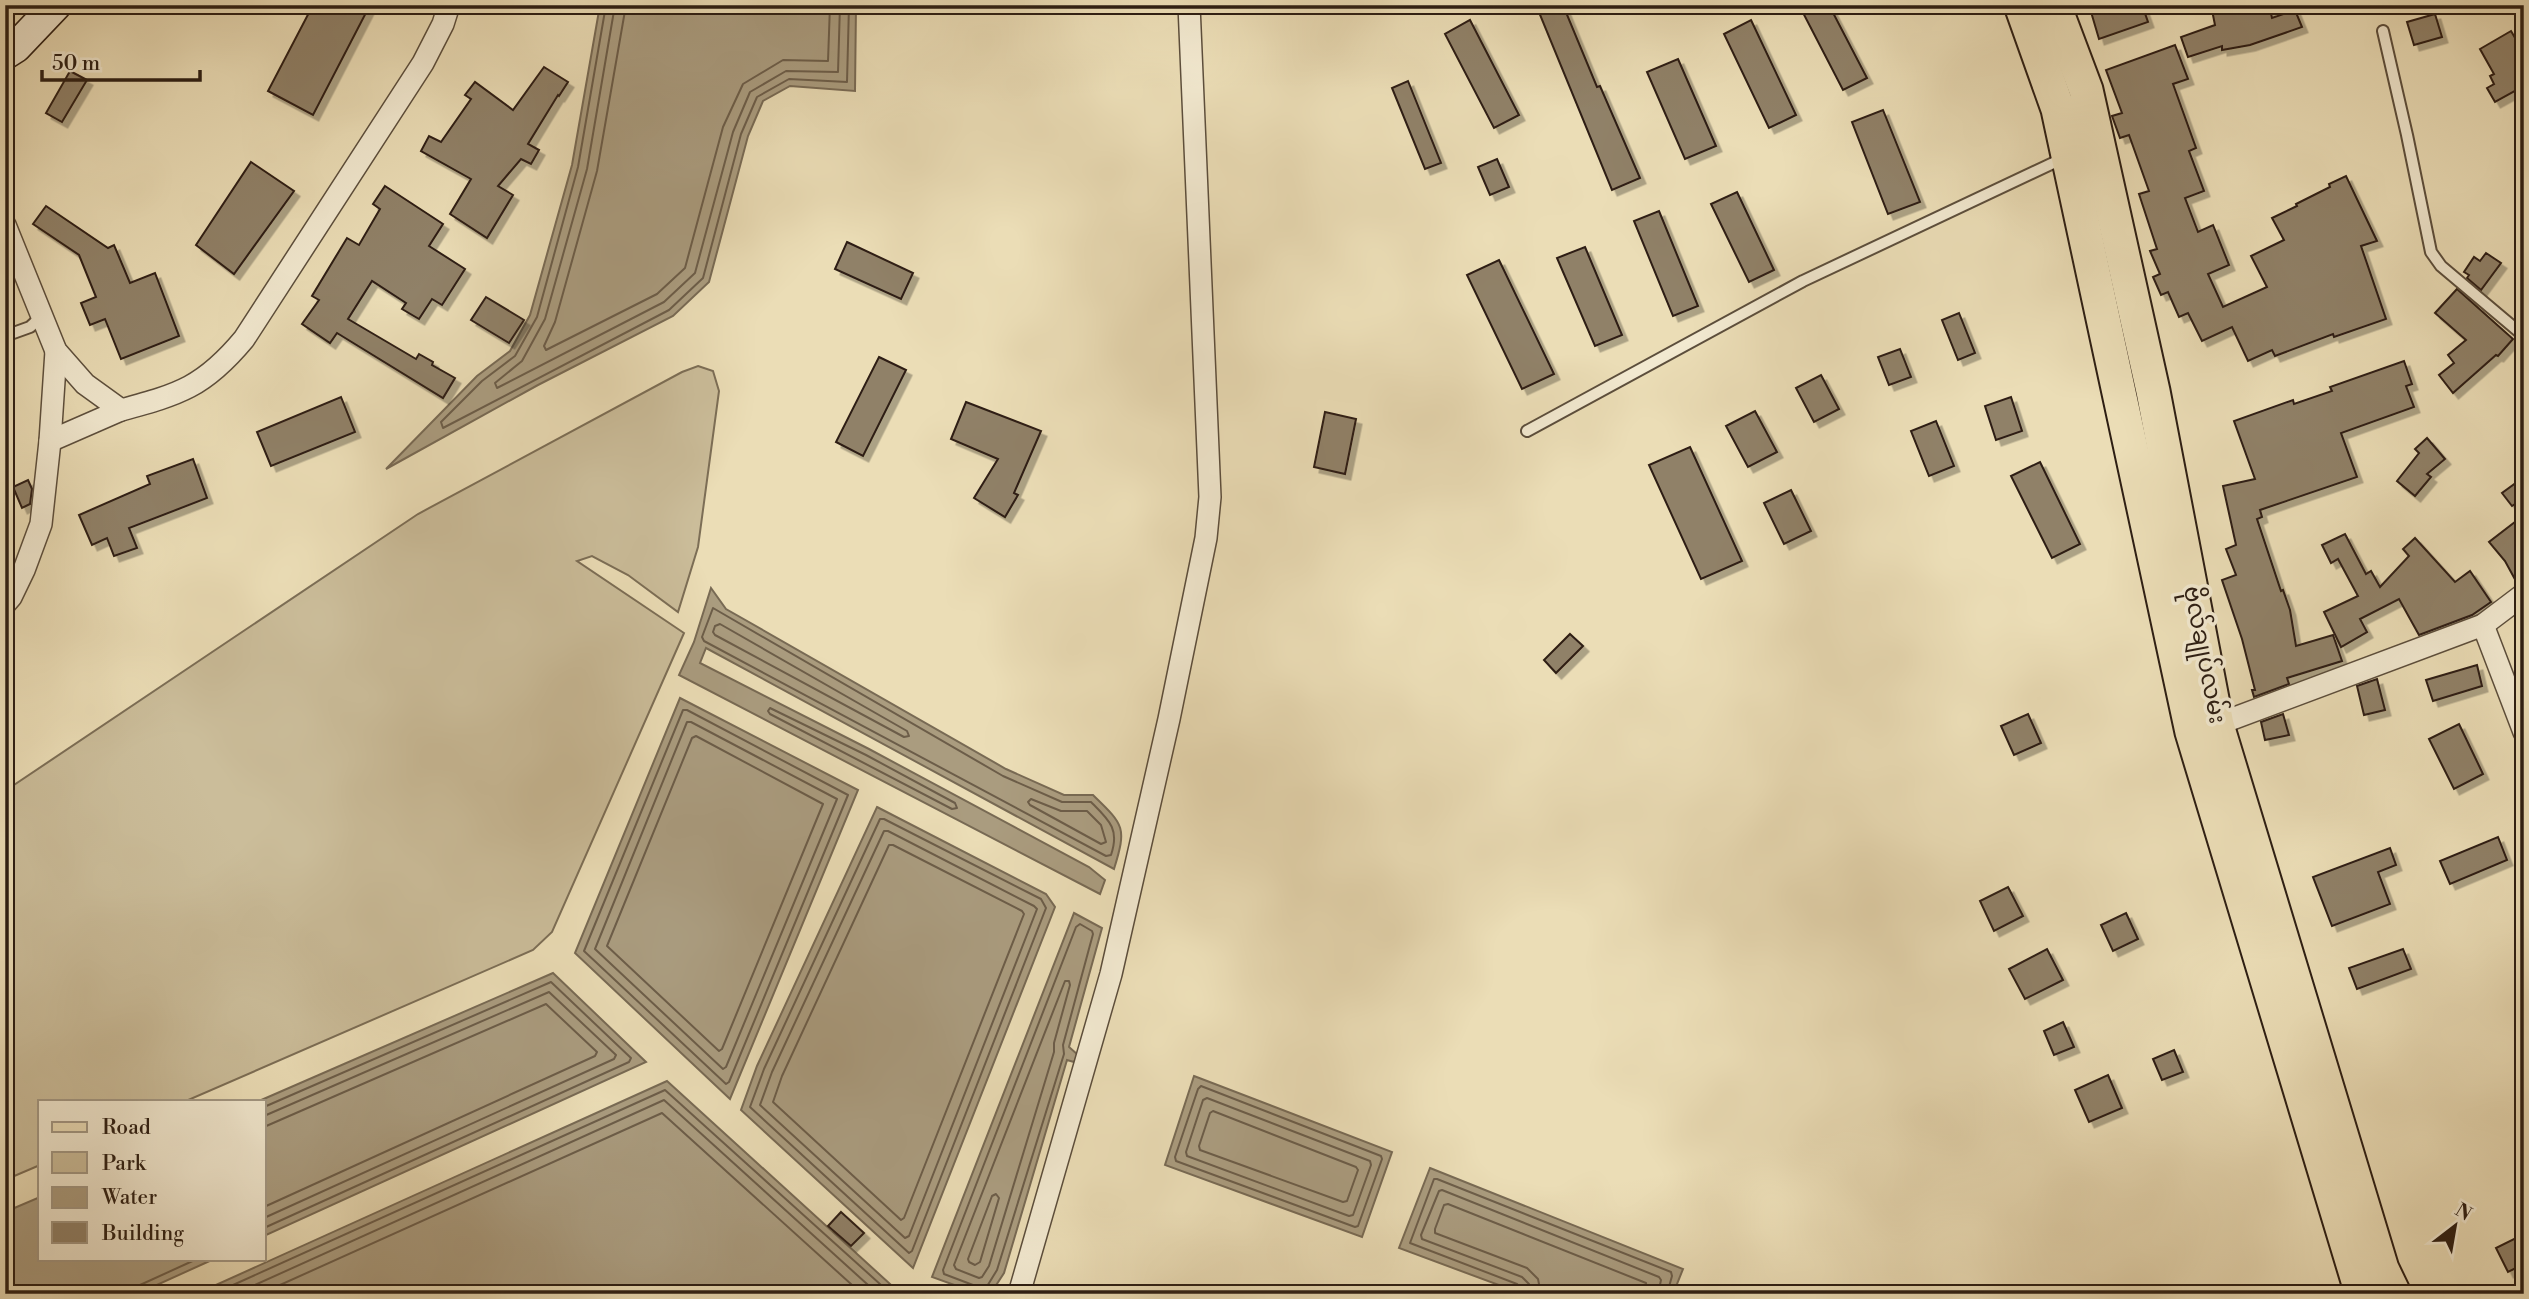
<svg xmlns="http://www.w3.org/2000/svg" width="2529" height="1299" viewBox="0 0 2529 1299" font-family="'Libre Bodoni','Noto Sans Myanmar',serif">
<defs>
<filter id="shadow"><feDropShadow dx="5.5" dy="5.5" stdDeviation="0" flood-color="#0004"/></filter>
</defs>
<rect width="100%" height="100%" fill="#ebddb6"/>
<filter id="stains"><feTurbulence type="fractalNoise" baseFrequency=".00286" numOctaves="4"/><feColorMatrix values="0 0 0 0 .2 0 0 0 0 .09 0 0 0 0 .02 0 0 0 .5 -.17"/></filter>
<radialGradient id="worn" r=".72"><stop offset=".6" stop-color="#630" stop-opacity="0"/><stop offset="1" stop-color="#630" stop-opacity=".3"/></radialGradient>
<path fill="#cbbd9a" stroke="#7c6e56" stroke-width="2" d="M698 366 713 371 719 391 698 547 678 612 628 575 592 556 577 561 684 633 552 932 533 950 186 1101H40V1165L5 1180V791L418 514 682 372Z"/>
<g fill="#aa9c7f" stroke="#786a54" stroke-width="2">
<path d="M600 5H856L855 91 790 86 763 101 748 136 709 282 673 316 538 385 386 469 477 376 510 351 530 315 572 165Z"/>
<path d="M711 588 726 609 1006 769 1064 795H1093C1124 825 1127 827 1114 869L706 648 700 663 869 749 1089 867 1105 880 1100 894 679 675 694 642Z"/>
<path d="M680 698 858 790 730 1099 575 953Z"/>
<path d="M877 807 1046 894 1055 907 913 1268 741 1110 757 1066Z"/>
<path d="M1074 913 1102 928 1069 1047 1078 1055 1074 1062 1067 1060 1004 1273 991 1293 971 1291 932 1277Z"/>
<path d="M553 973 646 1062 264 1236V1101H259Z"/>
<path d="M1194 1076 1392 1152 1362 1237 1165 1165Z"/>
<path d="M667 1081 901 1294H196Z"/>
<path d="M1430 1168 1683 1269 1673 1294H1523L1399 1248Z"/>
<path d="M40 1197V1259H214L137 1294H5V1212Z"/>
</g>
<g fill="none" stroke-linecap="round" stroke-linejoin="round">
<g stroke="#6c5d49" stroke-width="2">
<path d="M606 5 578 167 537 317 515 356 482 381 441 422 443 428 669 310 703 278 741 134 757 97 789 79 847 82 849 5"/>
<path d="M615 5 587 169 545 319 522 361 495 383 497 388 664 302 695 273 733 132 750 92 786 71 838 72 840 5"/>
<path d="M626 5 597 171 555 322 544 346 546 350 657 294 685 268 723 127 743 84 783 60 828 61 830 5"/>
<path d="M713 608 1003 776 1062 802H1091C1109 820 1120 829 1111 855L1106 856 704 641 702 637Z"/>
<path d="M720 624 907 731 909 736 904 737 715 635 713 632 715 626Z"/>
<path d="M770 708 866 755 955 803 957 808 952 809 770 714 768 711Z"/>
<path d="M683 710H687L848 795 729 1082 726 1084 584 951Z"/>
<path d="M687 722H691L837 799 726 1067 723 1069 595 949Z"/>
<path d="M696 736 823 804 722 1049 719 1051 607 946 692 738Z"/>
<path d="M1031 799 1061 811H1087L1101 825 1106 842 1101 844 1030 805 1028 802Z"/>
<path d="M880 819H884L1041 899 1046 908 912 1251 909 1253 750 1107 764 1069Z"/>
<path d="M884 831H888L1034 906 1037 909 909 1236 905 1238 760 1105 772 1072Z"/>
<path d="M889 845H893L1022 911 1024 914 904 1218 901 1220 773 1102 782 1076Z"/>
<path d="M1065 981H1069L1070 985 1054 1043V1052L989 1266 982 1277 979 1278 956 1269 954 1265Z"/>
<path d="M1201 1086 1381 1156 1382 1159 1358 1226 1355 1227 1176 1161 1175 1157 1198 1089Z"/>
<path d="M1207 1098 1370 1161 1371 1165 1353 1215 1349 1216 1187 1156 1186 1152 1203 1100Z"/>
<path d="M264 1107 551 982 631 1058 629 1062 264 1228"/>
<path d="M1213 1111 1356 1167 1358 1170 1347 1201 1343 1202 1200 1150 1199 1146 1210 1113Z"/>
<path d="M264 1116 549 992 616 1055 614 1059 264 1218"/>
<path d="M264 1127 546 1004 597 1052 595 1056 264 1207"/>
<path d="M996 1194 999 1198 980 1262 975 1265 969 1262 968 1259 992 1196Z"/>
<path d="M136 1294 140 1285 197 1259"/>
<path d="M213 1294 665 1090 891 1294"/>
<path d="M235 1294 664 1100 878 1294"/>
<path d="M260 1294 662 1113 862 1294"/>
<path d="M976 1294 973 1285 944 1274 943 1270 1076 927 1080 924 1092 931 1093 934 1063 1045 1064 1054 997 1270 986 1288 985 1294"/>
<path d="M1522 1294 1521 1288 1517 1284 1410 1243 1434 1179H1437L1671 1272 1672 1276 1667 1294"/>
<path d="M1531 1294 1529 1284 1522 1277 1422 1239 1421 1235 1439 1191 1442 1190 1659 1277 1661 1280 1658 1294"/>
<path d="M1541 1294 1538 1279 1527 1268 1435 1233V1229L1444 1205 1448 1204 1646 1283 1647 1294"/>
</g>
</g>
<g fill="#908168" stroke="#2d1e13" stroke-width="2" filter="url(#shadow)">
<path d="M313 5H370L313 115 268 91Z"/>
<path d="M1536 5H1563L1597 87 1600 86 1640 178 1612 190Z"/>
<path d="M1799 5H1829L1867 78 1843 90Z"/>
<path d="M2089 5H2142L2148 22 2099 39Z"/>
<path d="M2211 5H2269L2272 18 2295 10 2302 27 2250 45 2222 50V46L2188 57 2181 37 2215 25Z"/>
<path d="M2435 14 2442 37 2414 45 2407 22Z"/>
<path d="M1470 20 1519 115 1494 128 1445 34Z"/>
<path d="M1751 20 1796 115 1769 128 1724 34Z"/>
<path d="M2511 31 2524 53V86L2495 102 2487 88 2494 84 2490 76 2494 74 2480 49Z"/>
<path d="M2175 45 2188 79 2173 84 2196 148 2189 151 2204 191 2185 198 2198 232 2213 225 2229 265 2208 274 2223 307 2267 287 2251 256 2284 240 2272 218 2297 206 2296 204 2330 187 2329 184 2346 176 2377 241 2361 246 2386 319 2334 337 2333 334 2275 356 2272 350 2248 361 2232 327 2202 341 2188 313 2179 317 2168 292 2161 295 2153 277 2160 274 2150 251 2157 249 2139 194 2149 191 2129 135 2120 138 2112 116 2122 113 2106 70Z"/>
<path d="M1678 59 1716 146 1685 159 1647 72Z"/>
<path d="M544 67 568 82 559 96 558 95 528 144 539 150 531 164 521 159 498 186 513 195 487 238 450 214 471 179 421 151 429 136 441 142 471 99 465 95 475 82 513 110Z"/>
<path d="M70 71 87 80 62 122 46 113Z"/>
<path d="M1408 81 1441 163 1425 169 1392 88Z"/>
<path d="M1883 110 1920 202 1888 214 1852 122Z"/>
<path d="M1497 159 1509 187 1490 195 1478 167Z"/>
<path d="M251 162 294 191 234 274 196 245Z"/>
<path d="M385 186 443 224 429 246 465 269 442 305 432 299 419 319 402 309 406 303 372 281 348 319 416 359 419 354 433 362 432 365 455 378 443 398 337 333 330 343 302 324 319 300 312 296 347 238 359 245 380 209 373 204Z"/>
<path d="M1737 192 1774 270 1749 282 1711 204Z"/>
<path d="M46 206 108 248 114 245 130 283 155 273 179 336 121 359 105 319 90 325 81 303 96 297 79 255 33 224Z"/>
<path d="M1659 211 1698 306 1673 316 1634 221Z"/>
<path d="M847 242 913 273 901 299 835 269Z"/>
<path d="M1585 247 1622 335 1595 346 1557 258Z"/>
<path d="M2486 253 2501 263 2481 290 2467 278 2469 275 2464 272 2474 257 2480 261Z"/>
<path d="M1499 260 1554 374 1522 389 1467 275Z"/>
<path d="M2457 289 2513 339 2498 356 2496 355 2453 393 2439 375 2454 363 2448 355 2466 340 2435 313Z"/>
<path d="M486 297 524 320 509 343 471 320Z"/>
<path d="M1959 313 1975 353 1958 360 1942 320Z"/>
<path d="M1900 349 1911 377 1889 385 1878 357Z"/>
<path d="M879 357 906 370 863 456 836 442Z"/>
<path d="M2404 361 2412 384 2406 386 2414 407 2341 433 2357 477 2260 510 2262 517 2257 519 2281 591 2283 590 2290 610 2296 646 2333 635 2342 661 2287 678 2289 684 2254 697 2252 690H2255L2242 639 2222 580 2236 575 2226 549 2236 545 2223 486 2255 479 2234 421 2293 400 2294 404 2332 391 2330 387Z"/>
<path d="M1821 375 1839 409 1814 422 1796 388Z"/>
<path d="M341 397 355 432 271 466 257 432Z"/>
<path d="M2011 397 2022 431 1996 440 1985 406Z"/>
<path d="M966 402 1041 431 1014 493 1018 495 1005 517 974 498 998 459 951 439Z"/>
<path d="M1755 411 1777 452 1748 467 1726 426Z"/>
<path d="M1325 412 1356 419 1345 474 1314 467Z"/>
<path d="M1936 421 1954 466 1929 476 1911 431Z"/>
<path d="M2427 438 2445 459 2427 474 2431 477 2415 496 2397 481 2419 453 2415 449Z"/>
<path d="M1690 447 1742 561 1701 579 1649 465Z"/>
<path d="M193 459 207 498 129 528 137 548 114 556 107 538 92 545 79 515 150 484 147 476Z"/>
<path d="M2040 462 2080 544 2052 558 2011 476Z"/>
<path d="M2524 477V498L2512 506 2502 493Z"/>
<path d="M28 480 32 489 30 504 22 508 13 487Z"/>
<path d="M1791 490 1811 531 1784 544 1764 503Z"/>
<path d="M2524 515V581L2517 583 2505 561 2489 542Z"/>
<path d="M2345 534 2366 574 2371 571 2380 587 2409 556 2403 549 2415 538 2455 582 2470 571 2491 602 2472 615 2419 635 2399 599 2360 619 2367 632 2341 647 2324 612 2358 596 2338 559 2331 563 2322 545Z"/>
<path d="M1570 634 1583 646 1556 673 1544 660Z"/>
<path d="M2477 665 2482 686 2433 701 2426 680Z"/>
<path d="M2377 679 2385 710 2364 715 2357 686Z"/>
<path d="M2028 714 2041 743 2014 755 2001 726Z"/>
<path d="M2283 714 2289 735 2265 740 2261 722Z"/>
<path d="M2459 724 2483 774 2454 789 2429 739Z"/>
<path d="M2498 837 2507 860 2450 884 2440 861Z"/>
<path d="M2390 848 2396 865 2378 872 2390 904 2332 926 2313 877Z"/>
<path d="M2008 887 2023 916 1994 931 1980 901Z"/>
<path d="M2126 913 2138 939 2113 951 2101 925Z"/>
<path d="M2047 949 2063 980 2025 999 2009 969Z"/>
<path d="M2403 949 2411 969 2357 989 2349 968Z"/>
<path d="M2063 1022 2074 1047 2054 1055 2044 1031Z"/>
<path d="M2174 1050 2183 1072 2162 1080 2153 1059Z"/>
<path d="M2108 1075 2122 1108 2089 1122 2075 1090Z"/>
<path d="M841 1212 864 1233 851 1246 828 1226Z"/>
<path d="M2524 1234V1264L2508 1272 2496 1248Z"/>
</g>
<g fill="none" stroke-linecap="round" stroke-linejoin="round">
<g stroke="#5c4e3c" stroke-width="14">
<g id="lane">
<path d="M2383 31 2407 135 2431 252 2441 266 2524 336"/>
<path d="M5 336 30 327 42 316"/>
<path d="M1527 431 1803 281 2066 157"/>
</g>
</g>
<g stroke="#5c4e3c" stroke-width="24">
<g id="street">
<path d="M5 225 56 351 85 384 121 410 50 441"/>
<path d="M121 410C180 394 204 387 244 339L423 63 443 24 449 5"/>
<path d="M5 604 11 597 24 570 41 524 50 441 56 351"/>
<path d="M2483 625 2524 732"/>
<path d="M2208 728 2483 625 2524 594"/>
<path d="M1019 1294 1111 974 1169 719 1206 538 1210 497 1189 5"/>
</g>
</g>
<g stroke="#2d1e13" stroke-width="33">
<path id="secondary" d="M5 54 16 47 56 5"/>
</g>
<g stroke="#2d1e13" stroke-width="37">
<g id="primary">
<path d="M2021 5 2058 109 2192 732 2362 1294"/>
<path d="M2054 5 2086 90 2153 391 2217 725 2382 1269 2394 1294"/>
</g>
</g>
<use href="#lane" stroke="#f2e9d0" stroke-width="10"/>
<use href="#street" stroke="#f2e9d0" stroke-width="21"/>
<use href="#secondary" stroke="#f2e9d0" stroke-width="30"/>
<use href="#primary" stroke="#ebddb6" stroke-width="33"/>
</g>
<g text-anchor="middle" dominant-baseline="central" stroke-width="7" stroke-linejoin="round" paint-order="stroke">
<g font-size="24" fill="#2d1e13" stroke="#f2e9d0">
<text transform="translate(2204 655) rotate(79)">ဗိုလ်ချုပ်လမ်း</text>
</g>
</g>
<rect width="2529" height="1299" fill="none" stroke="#ebddb6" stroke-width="28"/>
<rect x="7" y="7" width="2515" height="1285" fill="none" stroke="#2d1e13" stroke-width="3.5"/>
<rect x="14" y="14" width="2501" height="1271" fill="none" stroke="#2d1e13" stroke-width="2"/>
<rect x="38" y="1100" width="228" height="161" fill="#f2e9d0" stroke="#a39884" stroke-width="2"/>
<rect x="52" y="1122" width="35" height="10" fill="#ebddb6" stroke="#a39884" stroke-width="2"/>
<text x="102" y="1134" font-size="21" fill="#2d1e13">Road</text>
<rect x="52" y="1152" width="35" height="21" fill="#cbbd9a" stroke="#a39884" stroke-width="2"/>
<text x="102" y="1170" font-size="21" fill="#2d1e13">Park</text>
<rect x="52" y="1187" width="35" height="21" fill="#aa9c7f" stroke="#a39884" stroke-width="2"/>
<text x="102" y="1204" font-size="21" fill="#2d1e13">Water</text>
<rect x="52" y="1222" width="35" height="21" fill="#908168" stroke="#a39884" stroke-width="2"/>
<text x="102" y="1240" font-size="21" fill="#2d1e13">Building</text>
<g transform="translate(2455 1226) rotate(31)" stroke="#f2e9d0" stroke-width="5" paint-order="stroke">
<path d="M0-5L12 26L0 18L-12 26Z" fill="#2d1e13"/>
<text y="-10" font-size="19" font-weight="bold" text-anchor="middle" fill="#2d1e13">N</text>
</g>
<path d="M42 70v10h158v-10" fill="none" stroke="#2d1e13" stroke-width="3.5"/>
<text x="52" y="70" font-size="21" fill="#2d1e13" stroke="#f2e9d0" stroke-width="5" paint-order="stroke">50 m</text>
<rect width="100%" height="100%" filter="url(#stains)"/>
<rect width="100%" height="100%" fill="url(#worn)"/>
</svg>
